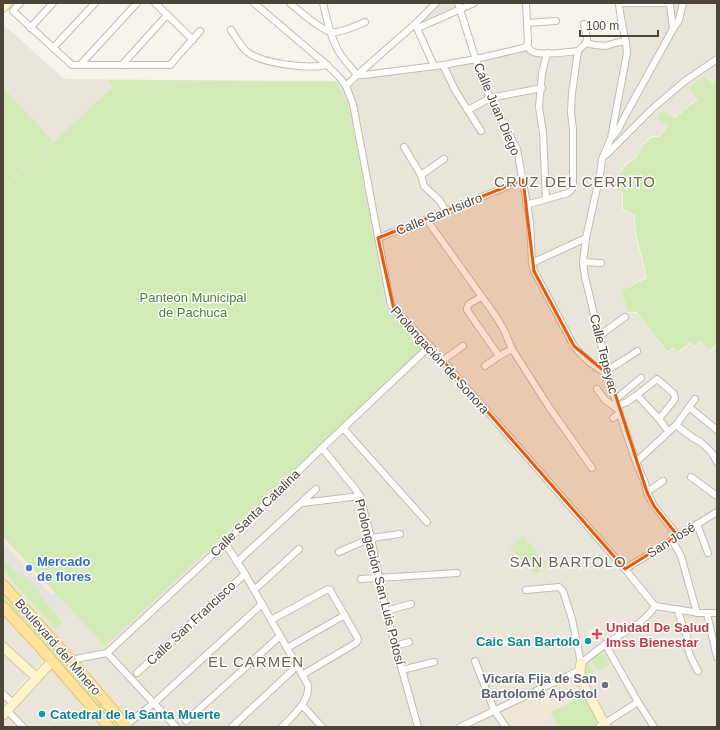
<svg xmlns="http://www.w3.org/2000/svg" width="720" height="730" viewBox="0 0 720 730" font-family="Arial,sans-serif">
<rect width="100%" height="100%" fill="#f6f3ec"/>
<g fill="#eae5da">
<path d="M437 3H473L418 28 416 24Z"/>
<path d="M618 3H717V79L712 82 704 76 688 88 698 98 675 117 663 110 656 116 667 126 659 136H651L644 143 637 156 626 163 618 174 615 190 622 192V210L634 215 635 233 646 277 621 291 628 313H637L667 353 673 348 679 353 691 343 694 347 701 342 710 352 717 344V446L714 452 717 447V727H119L3 596V24L64 79 340 81 346 83 359 76 527 49 536 54 578 51 587 44H625Z"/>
<path d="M3 613 43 656V659L42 662 3 705Z"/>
<path d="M53 667 104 727H3V721Z"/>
</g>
<path fill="#f7ead8" d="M3 537 55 593 52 595 3 542Z"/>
<path fill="#efe8d6" d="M578 672 587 694 551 712 553 716 541 722 544 727H510L500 713 541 693 540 689Z"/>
<g fill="#d2eab5">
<path d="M704 76 712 83 717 79V343L709 351 701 341 694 346 691 342 678 352 673 347 667 352 637 312H628L621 291 647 278 636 233 635 215 623 209V192L615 190 619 174 627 164 637 157 644 144 652 137H659L668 126 656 117 663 110 675 118 698 99 688 88Z"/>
<path d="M108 80 336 82 349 107 386 308 425 348 105 646 3 536V189L113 87Z"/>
<path d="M3 88 53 141 3 188Z"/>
<path d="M523 536 548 564 535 575 510 547Z"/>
<path d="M3 559 19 576 22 574 35 587 62 623 56 629 3 570Z"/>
<path d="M3 595 26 617 123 727H114L59 662 3 600Z"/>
<path d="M601 650 610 664 598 670 590 658Z"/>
<path d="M587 661 594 672 584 678 581 668Z"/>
<path d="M587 694 602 721 591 727H559L551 712Z"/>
</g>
<path fill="#e5e3e0" d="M3 544 51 596 55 593 64 603 55 612 35 587 22 574 19 576 3 559Z"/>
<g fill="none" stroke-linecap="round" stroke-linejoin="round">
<g stroke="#c2bbae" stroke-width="8">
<g id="street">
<path d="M20 3 13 11 72 65H170L200 31"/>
<path d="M155 3 193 40"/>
<path d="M254 3 327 65 340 78 346 86 353 104 391 306 430 346 625 569 655 606"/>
<path d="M290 3C298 10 322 31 332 32 341 33 356 26 365 22"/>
<path d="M323 3C327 19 330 37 339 52 344 60 351 67 357 75H364L443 65 476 59 523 48 527 46"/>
<path d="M458 3 482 79 490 98 517 149 530 221 532 263 534 271 574 346C583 358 596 368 609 375"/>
<path d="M526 3 528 42 527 46"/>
<path d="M619 3C620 20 626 36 627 53L611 138 602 159 600 174 586 238 583 262 585 277 604 356 617 406 636 462 645 483 647 492 654 506 678 536"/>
<path d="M527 23 556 21"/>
<path d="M584 24 587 38 586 43"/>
<path d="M416 26 434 66"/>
<path d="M30 28 53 3"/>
<path d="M418 28 474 3"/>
<path d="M673 29 679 20 683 3"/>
<path d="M231 30C235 36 240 45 245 50 259 64 308 69 327 65"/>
<path d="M586 43 595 45 606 46 615 43 626 41"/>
<path d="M527 46C529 48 530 51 533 52 542 56 568 52 578 51L586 43"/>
<path d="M53 48 95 3"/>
<path d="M80 65 137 3"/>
<path d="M122 65 167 15"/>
<path d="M443 65 455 90 481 131"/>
<path d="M346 86 357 75 415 24 436 3"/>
<path d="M468 110 490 98 542 88"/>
<path d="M612 137 618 130 626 114 673 29 670 5 667 3H619"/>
<path d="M404 147 421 175 424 186 440 201 446 212"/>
<path d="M606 155 653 108 685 81 717 59"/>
<path d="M421 175 444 159"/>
<path d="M546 199 543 133 539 107 542 73 547 53"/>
<path d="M526 205 568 193 572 189 573 184V130L571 113 572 93 578 51"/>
<path d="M427 220 495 315 504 330 512 349 549 407 592 468"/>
<path d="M378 238 435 216 523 180"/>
<path d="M583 262 601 263"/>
<path d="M532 263 586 238"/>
<path d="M481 297 469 304 467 308V310L499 356"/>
<path d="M599 336 625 317"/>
<path d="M442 361 463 346"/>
<path d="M485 366 499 356 512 349"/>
<path d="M608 370C618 363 628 358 637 351"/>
<path d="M597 389 605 400 619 410"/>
<path d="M637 395 659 419 668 431"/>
<path d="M616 399 641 378"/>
<path d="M617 406 627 402 637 395 657 379 672 392 674 394 675 399 659 419"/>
<path d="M689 407 717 430"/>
<path d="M613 418 620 413"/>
<path d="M676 425 693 438 699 441 704 445 712 453 717 462"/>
<path d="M343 428 427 522"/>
<path d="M322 448 356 490 360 496 371 538 386 611 402 670 418 727"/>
<path d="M636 462 676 425 695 399"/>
<path d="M691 477 717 496"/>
<path d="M647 492 663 481"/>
<path d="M302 503 360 496"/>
<path d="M697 524 708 553"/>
<path d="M672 540 681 556 697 613"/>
<path d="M225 543 245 574 308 685C310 702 292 716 282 727"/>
<path d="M339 552 371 538 400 534"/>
<path d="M237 562 316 489"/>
<path d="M625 569 717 512"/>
<path d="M361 579 457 573"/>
<path d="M254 590 299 549"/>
<path d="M526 590 559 587 563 591 572 619 581 663C589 657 597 650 606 644 623 632 644 624 655 606"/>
<path d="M655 606 700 613H717"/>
<path d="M677 609 687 637C686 650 692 660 698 671"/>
<path d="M386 611 411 604"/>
<path d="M707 614 717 657"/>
<path d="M271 620 328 589 330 590 357 637 358 640 356 643 302 675"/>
<path d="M605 644 638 702 654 727"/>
<path d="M395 646 409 642"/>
<path d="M287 648 345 615"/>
<path d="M107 653 176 727"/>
<path d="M70 660 107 653 225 543 322 448 430 346"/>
<path d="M475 661 494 710 506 727"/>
<path d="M402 670 434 662"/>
<path d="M137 673 245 574"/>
<path d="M3 694 13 703"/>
<path d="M302 705 322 727"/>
<path d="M7 710 23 727"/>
<path d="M186 721 280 636"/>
<path d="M126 725 154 703 262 604"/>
<path d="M232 727 297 666"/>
<path d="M460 727 580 670"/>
<path d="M599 727 638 702"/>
</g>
</g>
<g stroke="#d6c79b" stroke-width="11">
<g id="secondary">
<path d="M3 7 7 3"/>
<path d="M3 647 37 678"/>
<path d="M581 663 580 670V678L606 727"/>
<path d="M3 715 52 661"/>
</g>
</g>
<g stroke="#e6c16a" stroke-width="12">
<g id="primary">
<path d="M3 585 68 657 127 727"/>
<path d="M3 607 40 647 109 727"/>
</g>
</g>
<use href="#street" stroke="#fff" stroke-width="6"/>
<use href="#secondary" stroke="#fff3cd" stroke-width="9"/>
<use href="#primary" stroke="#ffe39c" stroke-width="10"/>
</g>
<path fill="#e8590c" fill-opacity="0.2" stroke="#e8590c" stroke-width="3" stroke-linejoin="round" d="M523 180 534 271 574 346 609 375 647 492 654 506 678 536 625 569 430 346 394 310 378 238Z"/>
<circle fill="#3f7fe0" stroke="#fff" stroke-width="1.5" cx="29" cy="568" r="4"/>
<path fill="#e0444e" stroke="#fff" stroke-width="1.5" d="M595 628h4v4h4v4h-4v4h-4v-4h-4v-4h4z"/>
<g fill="#0f9aa8" stroke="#fff" stroke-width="1.5">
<circle cx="588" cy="641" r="4"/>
<circle cx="42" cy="714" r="4"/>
</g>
<circle fill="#6b7280" stroke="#fff" stroke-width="1.5" cx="605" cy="685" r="4"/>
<g text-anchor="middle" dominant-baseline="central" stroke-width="3" stroke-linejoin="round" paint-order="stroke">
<g font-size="13" fill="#4b4439" stroke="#fff">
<text transform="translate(497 109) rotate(67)">Calle Juan Diego</text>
<text transform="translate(439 214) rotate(-22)">Calle San Isidro</text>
<text transform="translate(604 354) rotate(76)">Calle Tepeyac</text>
<text transform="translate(440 360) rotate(48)">Prolongación de Sonora</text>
<text transform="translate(255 513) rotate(-44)">Calle Santa Catalina</text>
<text transform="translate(671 540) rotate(-32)">San José</text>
<text transform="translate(380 582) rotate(76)">Prolongación San Luis Potosí</text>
<text transform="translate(191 623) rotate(-43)">Calle San Francisco</text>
<text transform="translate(58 647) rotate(49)">Boulevard del Minero</text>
</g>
<g font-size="13" fill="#4a7f2a" stroke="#fff">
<text x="193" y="297">Panteón Municipal<tspan x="193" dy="15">de Pachuca</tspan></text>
</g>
<g font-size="13" font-weight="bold" fill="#366cbe" stroke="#fff" text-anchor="start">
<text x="37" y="561">Mercado<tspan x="37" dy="15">de flores</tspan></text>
</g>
<g font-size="13" font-weight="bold" fill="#be3a42" stroke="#fff" text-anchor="start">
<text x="606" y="627">Unidad De Salud<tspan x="606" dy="15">Imss Bienestar</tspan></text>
</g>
<g font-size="13" font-weight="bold" fill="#0d838f" stroke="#fff" text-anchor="end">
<text x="580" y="641">Caic San Bartolo</text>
<text x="50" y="714" text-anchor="start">Catedral de la Santa Muerte</text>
</g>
<g font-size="13" font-weight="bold" fill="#5b616d" stroke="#fff" text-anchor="end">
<text x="597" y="678">Vicaría Fija de San<tspan x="597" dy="15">Bartolomé Apóstol</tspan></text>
</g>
<g font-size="15" letter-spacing="1" fill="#6e6250" stroke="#fff">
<text x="575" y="181">CRUZ DEL CERRITO</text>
<text x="568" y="561">SAN BARTOLO</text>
<text x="256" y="661">EL CARMEN</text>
</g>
</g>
<rect width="720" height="730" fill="none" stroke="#4b4439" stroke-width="8"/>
<path d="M580 30v6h78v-6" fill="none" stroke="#4b4439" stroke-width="2"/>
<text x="586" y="30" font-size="12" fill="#4b4439" stroke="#ffffff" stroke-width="3" paint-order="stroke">100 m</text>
</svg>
